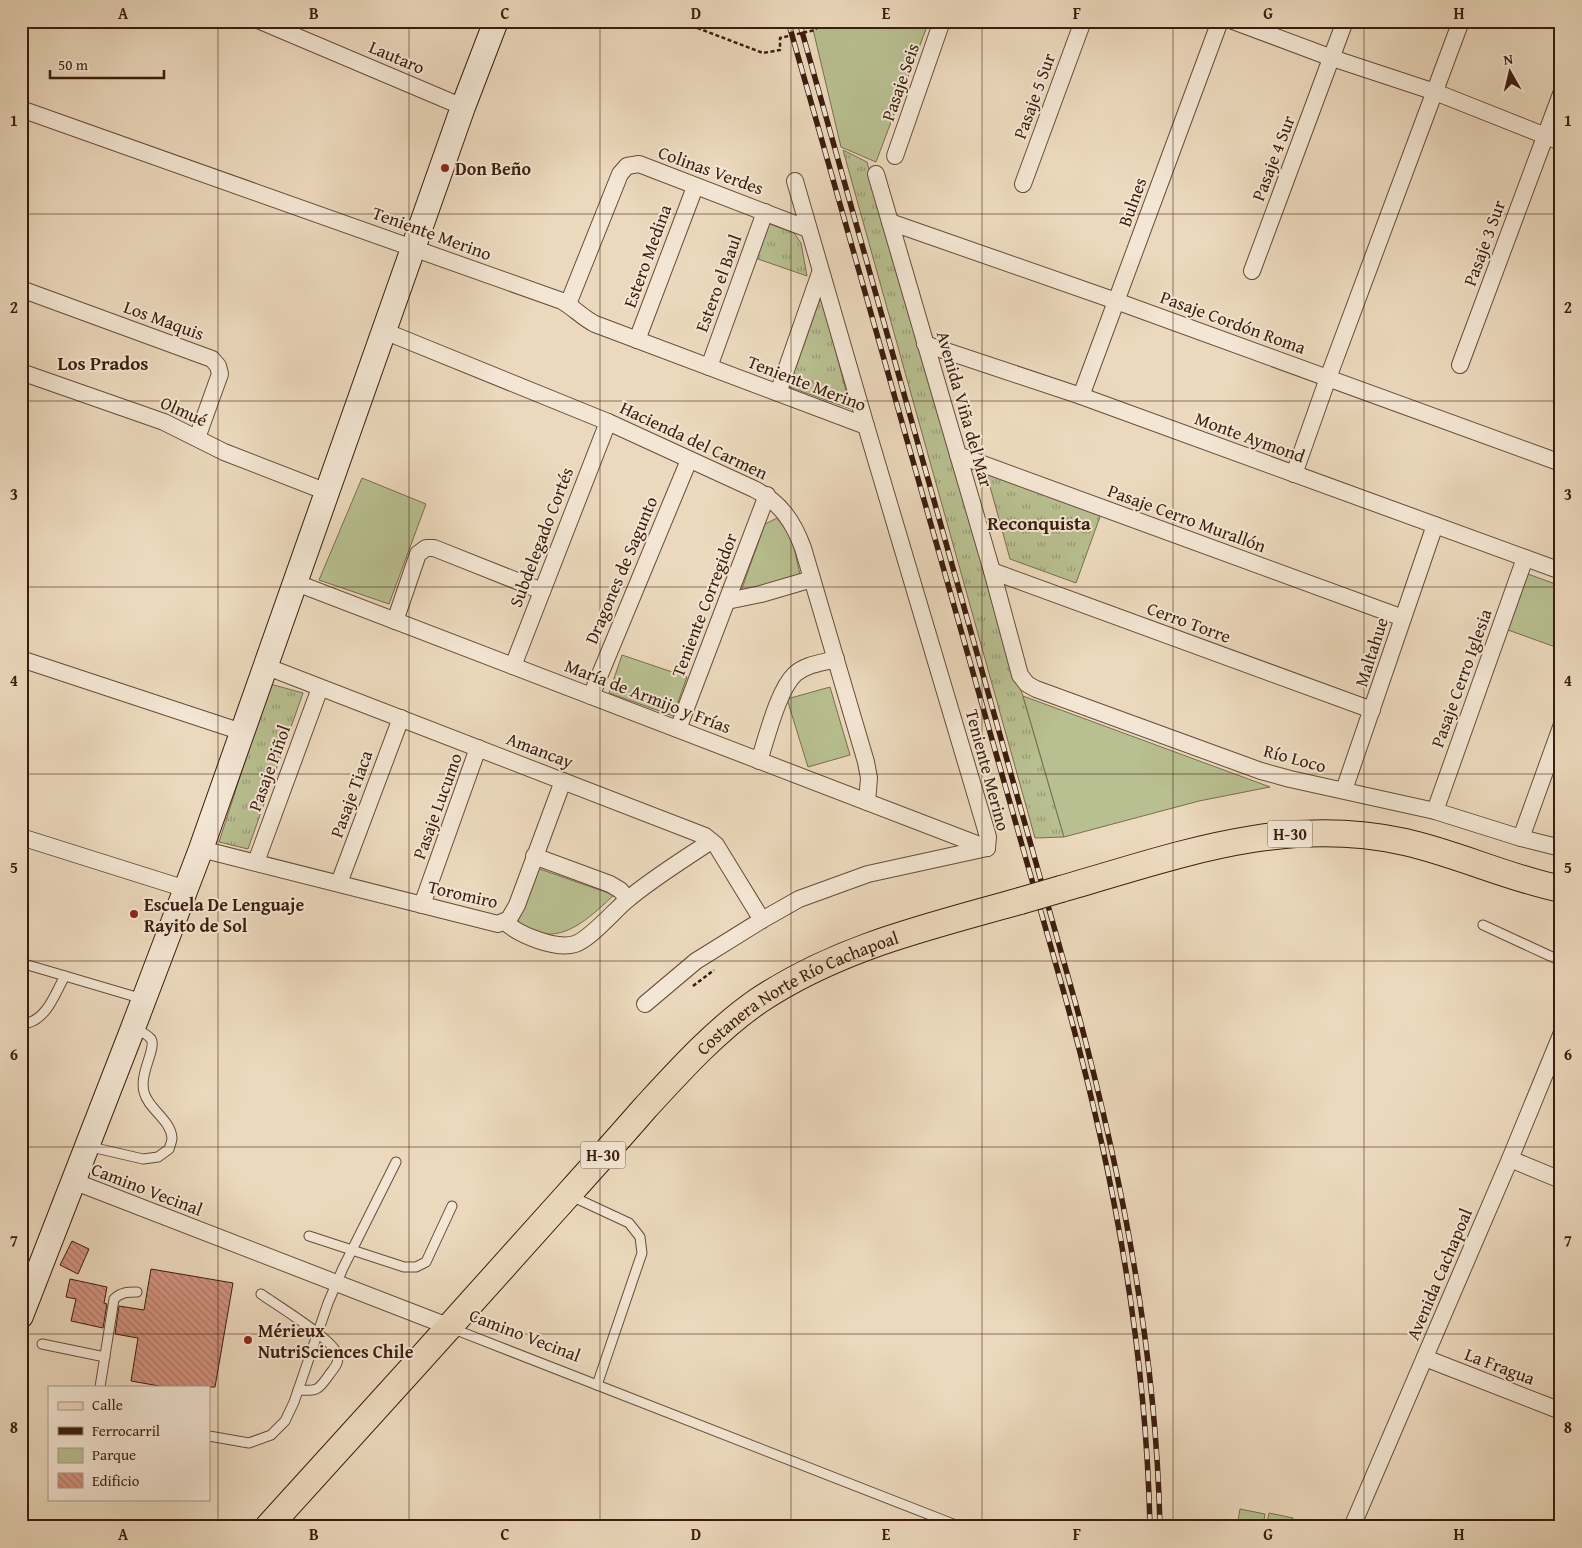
<svg xmlns="http://www.w3.org/2000/svg" width="1582" height="1548" viewBox="0 0 1582 1548" font-family="'Gentium Book Plus',serif">
<defs>
<pattern id="grass-tufts" width="24" height="20" patternUnits="userSpaceOnUse" patternTransform="scale(1.25)"><rect width="24" height="20" fill="#b8bf90"/><path d="M3 7l-1-3M5 7V3M7 7l1-3M15 17l-1-3M17 17v-4M19 17l1-3" fill="none" stroke="#979b74"/></pattern>
<pattern id="building-back-hatch" width="6" height="6" patternUnits="userSpaceOnUse" patternTransform="scale(1.25)"><rect width="6" height="6" fill="#d49380"/><path d="M-1 5l2 2M0 0l6 6M5-1l2 2" fill="none" stroke="#ad7767"/></pattern>
</defs>
<rect width="100%" height="100%" fill="#ecd9bd"/>
<filter id="stains"><feTurbulence type="fractalNoise" baseFrequency=".004" numOctaves="4"/><feColorMatrix values="0 0 0 0 .2 0 0 0 0 .09 0 0 0 0 .02 0 0 0 .5 -.17"/></filter>
<radialGradient id="worn" r=".72"><stop offset=".6" stop-color="#630" stop-opacity="0"/><stop offset="1" stop-color="#630" stop-opacity=".3"/></radialGradient>
<g fill="url(#grass-tufts)" stroke="#7a6e4e">
<path d="M843 150 867 162 1064 837 1035 838Z"/>
<path d="M767 223 794 233 801 243 807 276 755 258Z"/>
<path d="M821 296 851 409 789 387Z"/>
<path d="M986 472 1101 514 1076 583 1010 559Z"/>
<path d="M270 684 303 693 248 849 219 842Z"/>
</g>
<g fill="#b8bf90" stroke="#7a6e4e">
<path d="M811 21H929L876 162 841 147Z"/>
<path d="M362 478 426 504 389 604 319 580Z"/>
<path d="M777 518 792 538 800 575 741 591 765 524Z"/>
<path d="M1528 574 1561 586V649L1508 630Z"/>
<path d="M622 655 687 677 673 716 609 693Z"/>
<path d="M830 687 850 755 808 767 787 699Z"/>
<path d="M1023 696 1270 787 1199 801 1064 837Z"/>
<path d="M537 868 614 895C594 913 569 940 539 933 531 932 523 928 516 926Z"/>
<path d="M1240 1509 1265 1514 1263 1527H1237Z"/>
<path d="M1269 1513 1293 1518 1292 1527H1266Z"/>
</g>
<g fill="url(#building-back-hatch)" stroke="#3b1d0d">
<path d="M72 1241 89 1249 78 1274 60 1265Z"/>
<path d="M151 1269 233 1283 215 1387H165L131 1381 138 1338 115 1334 119 1306 144 1310Z"/>
<path d="M70 1279 107 1287 104 1303 107 1304 103 1328 71 1321 76 1299 66 1297Z"/>
</g>
<g fill="none" stroke-linecap="round" stroke-linejoin="round">
<g stroke="#674c39" stroke-width="11">
<g id="service">
<path d="M1483 925 1561 961"/>
<path d="M21 963 143 999"/>
<path d="M21 1019 28 1023C48 1017 55 993 65 976"/>
<path d="M87 1146 143 1159 158 1157 169 1149C170 1146 172 1141 172 1138 171 1120 148 1109 144 1092 139 1073 157 1048 151 1039 147 1034 140 1031 135 1029"/>
<path d="M571 1196 629 1223 640 1237 642 1253 597 1385"/>
<path d="M309 1236 404 1267H416L426 1262 452 1206"/>
<path d="M261 1294C275 1304 334 1340 337 1354 340 1363 334 1368 329 1375 318 1391 317 1391 298 1390"/>
<path d="M451 1328 961 1527"/>
<path d="M42 1344 105 1357"/>
<path d="M100 1387 114 1299C121 1292 128 1292 137 1292"/>
<path d="M209 1436 249 1443 271 1435 285 1421 294 1402 328 1303 343 1268 396 1162"/>
</g>
</g>
<g stroke="#674c39" stroke-width="18">
<g id="minor">
<path d="M260 21 463 107"/>
<path d="M1233 21 1332 58 1435 92 1561 142"/>
<path d="M21 109 562 301C574 308 583 318 595 324L866 426 984 823 988 837 987 848"/>
<path d="M895 156 942 21"/>
<path d="M876 174 992 571 1020 675 1027 684 1036 689 1261 771 1290 779 1435 811 1521 838 1561 848"/>
<path d="M795 181 866 426"/>
<path d="M1023 184 1083 21"/>
<path d="M890 222 1116 301 1561 463"/>
<path d="M1252 271 1345 21"/>
<path d="M21 289 212 359 218 366 220 374 197 438"/>
<path d="M568 304 620 174 627 166 639 164 808 229"/>
<path d="M384 331 608 422 754 489C780 502 793 521 803 548L866 762 869 778 867 802"/>
<path d="M637 340 695 187"/>
<path d="M925 344 1081 396 1561 571"/>
<path d="M1460 365 1561 94"/>
<path d="M709 367 765 212"/>
<path d="M21 372 164 422 224 452 327 492"/>
<path d="M778 393 820 273"/>
<path d="M1081 396 1220 21"/>
<path d="M958 455 1403 618"/>
<path d="M1294 474 1328 378 1461 21"/>
<path d="M992 571 1372 710"/>
<path d="M294 582 987 848"/>
<path d="M727 601 761 594 812 579"/>
<path d="M395 621 418 554 426 548H434L542 591"/>
<path d="M21 659 242 732"/>
<path d="M265 666 705 836 716 845 762 920"/>
<path d="M513 666 608 422"/>
<path d="M591 696 689 460"/>
<path d="M678 729 767 495"/>
<path d="M759 761C767 737 778 690 795 674 806 664 822 663 836 659"/>
<path d="M1344 790 1435 525"/>
<path d="M1435 811 1525 558"/>
<path d="M21 837 186 889"/>
<path d="M1521 838 1561 727"/>
<path d="M201 849 498 924 509 919 517 905 563 781"/>
<path d="M534 856 610 884 620 890 628 899"/>
<path d="M256 862 320 688"/>
<path d="M339 883 401 718"/>
<path d="M422 905 478 748"/>
<path d="M505 922C519 935 556 950 575 944 590 939 614 911 627 900 653 878 683 860 711 841"/>
<path d="M645 1004 696 961 762 920 799 899 868 874 987 848"/>
<path d="M1510 1159 1561 1180"/>
<path d="M73 1181 450 1327"/>
<path d="M1425 1358 1561 1411"/>
<path d="M1352 1527 1510 1159 1561 1035"/>
</g>
</g>
<g stroke="#3b1d0d" stroke-width="26">
<path id="secondary" d="M21 1316 133 1028 201 849 463 107 496 21"/>
</g>
<g stroke="#3b1d0d" stroke-width="28">
<g id="primary">
<path d="M1061 889C1177 856 1282 815 1405 842 1458 854 1508 878 1561 889"/>
<path id="s1" d="M268 1527C367 1418 467 1308 565 1198 592 1168 619 1138 645 1108 680 1070 715 1031 758 1001 839 947 928 927 1020 901"/>
</g>
</g>
<g stroke="#3b1d0d" stroke-width="2.5" stroke-dasharray="4 2.5" stroke-linecap="butt">
<path d="M679 21 763 53 780 50V38L815 30 822 21"/>
<path d="M693 986 714 970"/>
</g>
<use href="#service" stroke="#f3e6d4" stroke-width="9"/>
<use href="#minor" stroke="#f3e6d4" stroke-width="16"/>
<use href="#secondary" stroke="#f3e6d4" stroke-width="24"/>
<use href="#primary" stroke="#ecd9bd" stroke-width="26"/>
<g stroke="#3b1d0d" stroke-width="5.5">
<g id="rail">
<path d="M788 21 1064 993C1113 1167 1146 1345 1150 1527"/>
<path d="M799 21 1076 1005C1122 1176 1156 1349 1160 1527"/>
</g>
</g>
<use href="#rail" stroke="#f3e6d4" stroke-width="4" stroke-dasharray="11" stroke-linecap="butt"/>
<g stroke="#3b1d0d" stroke-width="28" stroke-linecap="butt">
<path id="primary-bridge" d="M1020 901 1061 889"/>
</g>
<use href="#primary-bridge" stroke="#ecd9bd" stroke-width="26"/>
</g>
<path fill="none" stroke="#3b1d0d" stroke-width="1" stroke-opacity="0.55" d="M218 21V1527M409 21V1527M600 21V1527M791 21V1527M982 21V1527M1173 21V1527M1364 21V1527M21 214H1561M21 401H1561M21 587H1561M21 774H1561M21 961H1561M21 1147H1561M21 1334H1561"/>
<g fill="#8f2418" stroke="#f3e6d4" stroke-width="2">
<circle cx="445" cy="168" r="5"/>
<circle cx="134" cy="914" r="5"/>
<circle cx="248" cy="1340" r="5"/>
</g>
<g text-anchor="middle" dominant-baseline="central" stroke-width="4" stroke-linejoin="round" paint-order="stroke">
<g fill="#f3e6d4" stroke="#725949" stroke-width="1">
<rect x="1267.5" y="820.5" width="45" height="27" rx="4"/>
<rect x="580.5" y="1141.5" width="45" height="27" rx="4"/>
</g>
<g font-size="16" font-weight="bold" fill="#3b1d0d">
<text x="1290" y="834">H-30</text>
<text x="603" y="1155">H-30</text>
</g>
<g font-size="18" fill="#3b1d0d" stroke="#f3e6d4">
<text transform="translate(397 57) rotate(23)">Lautaro</text>
<text transform="translate(900 82) rotate(-71)">Pasaje Seis</text>
<text transform="translate(1034 96) rotate(-70)">Pasaje 5 Sur</text>
<text transform="translate(1273 158) rotate(-69)">Pasaje 4 Sur</text>
<text transform="translate(711 170) rotate(20)">Colinas Verdes</text>
<text transform="translate(1132 202) rotate(-70)">Bulnes</text>
<text transform="translate(432 233) rotate(20)">Teniente Merino</text>
<text transform="translate(1484 243) rotate(-70)">Pasaje 3 Sur</text>
<text transform="translate(647 256) rotate(-70)">Estero Medina</text>
<text transform="translate(718 283) rotate(-70)">Estero el Baul</text>
<text transform="translate(164 320) rotate(20)">Los Maquis</text>
<text transform="translate(1233 322) rotate(20)">Pasaje Cordón Roma</text>
<text transform="translate(807 383) rotate(21)">Teniente Merino</text>
<text transform="translate(965 409) rotate(74)">Avenida Viña del Mar</text>
<text transform="translate(184 411) rotate(24)">Olmué</text>
<text transform="translate(1250 437) rotate(20)">Monte Aymond</text>
<text transform="translate(694 440) rotate(25)">Hacienda del Carmen</text>
<text transform="translate(1187 518) rotate(20)">Pasaje Cerro Murallón</text>
<text transform="translate(541 537) rotate(-69)">Subdelegado Cortés</text>
<text transform="translate(621 570) rotate(-67)">Dragones de Sagunto</text>
<text transform="translate(704 605) rotate(-69)">Teniente Corregidor</text>
<text transform="translate(1189 622) rotate(20)">Cerro Torre</text>
<text transform="translate(1371 652) rotate(-72)">Maltahue</text>
<text transform="translate(1461 678) rotate(-70)">Pasaje Cerro Iglesia</text>
<text transform="translate(648 696) rotate(21)">María de Armijo y Frías</text>
<text transform="translate(540 750) rotate(21)">Amancay</text>
<text transform="translate(1295 758) rotate(15)">Río Loco</text>
<text transform="translate(269 768) rotate(-70)">Pasaje Piñol</text>
<text transform="translate(988 770) rotate(75)">Teniente Merino</text>
<text transform="translate(351 794) rotate(-70)">Pasaje Tiaca</text>
<text transform="translate(437 806) rotate(-70)">Pasaje Lucumo</text>
<text transform="translate(463 894) rotate(13)">Toromiro</text>
<text stroke="none"><textPath href="#s1" startOffset="758">Costanera Norte Río Cachapoal</textPath></text>
<text transform="translate(147 1189) rotate(21)">Camino Vecinal</text>
<text transform="translate(1439 1274) rotate(-67)">Avenida Cachapoal</text>
<text transform="translate(525 1335) rotate(21)">Camino Vecinal</text>
<text transform="translate(1500 1366) rotate(21)">La Fragua</text>
</g>
<g font-size="18" font-weight="bold" fill="#3b1d0d" stroke="#f3e6d4" text-anchor="start">
<text x="455" y="168">Don Beño</text>
<text x="144" y="904">Escuela De Lenguaje<tspan x="144" dy="21">Rayito de Sol</tspan></text>
<text x="258" y="1330">Mérieux<tspan x="258" dy="21">NutriSciences Chile</tspan></text>
</g>
<g font-size="19" font-weight="bold" fill="#3b1d0d" stroke="#f3e6d4">
<text x="103" y="363">Los Prados</text>
<text x="1039" y="523">Reconquista</text>
</g>
</g>
<rect width="1582" height="1548" fill="none" stroke="#ecd9bd" stroke-width="55"/>
<rect x="48" y="1386" width="162" height="115" fill="#f3e6d4" stroke="#a99684"/>
<rect x="58" y="1402" width="25" height="8" fill="#ecd9bd" stroke="#a99684"/>
<text x="92" y="1410" font-size="15" fill="#3b1d0d">Calle</text>
<rect x="58" y="1427" width="25" height="8" fill="#3b1d0d" stroke="#a99684"/>
<text x="92" y="1436" font-size="15" fill="#3b1d0d">Ferrocarril</text>
<rect x="58" y="1448" width="25" height="15" fill="#b8bf90" stroke="#a99684"/>
<text x="92" y="1460" font-size="15" fill="#3b1d0d">Parque</text>
<rect x="58" y="1473" width="25" height="15" fill="url(#building-back-hatch)" stroke="#a99684"/>
<text x="92" y="1486" font-size="15" fill="#3b1d0d">Edificio</text>
<g transform="translate(1510 72) rotate(352)" stroke="#f3e6d4" stroke-width="4" paint-order="stroke">
<path d="M0-4L9 19L0 12L-9 19Z" fill="#3b1d0d"/>
<text y="-8" font-size="14" font-weight="bold" text-anchor="middle" fill="#3b1d0d">N</text>
</g>
<path d="M50 70v8h114v-8" fill="none" stroke="#3b1d0d" stroke-width="2.5"/>
<text x="58" y="70" font-size="15" fill="#3b1d0d" stroke="#f3e6d4" stroke-width="4" paint-order="stroke">50 m</text>
<rect x="28" y="28" width="1526" height="1492" fill="none" stroke="#3b1d0d" stroke-width="2"/>
<g font-size="16" text-anchor="middle" font-weight="bold" fill="#3b1d0d">
<text x="123" y="19">A</text>
<text x="314" y="19">B</text>
<text x="505" y="19">C</text>
<text x="696" y="19">D</text>
<text x="886" y="19">E</text>
<text x="1077" y="19">F</text>
<text x="1268" y="19">G</text>
<text x="1459" y="19">H</text>
<text x="14" y="126">1</text>
<text x="1568" y="126">1</text>
<text x="14" y="313">2</text>
<text x="1568" y="313">2</text>
<text x="14" y="500">3</text>
<text x="1568" y="500">3</text>
<text x="14" y="686">4</text>
<text x="1568" y="686">4</text>
<text x="14" y="873">5</text>
<text x="1568" y="873">5</text>
<text x="14" y="1060">6</text>
<text x="1568" y="1060">6</text>
<text x="14" y="1246">7</text>
<text x="1568" y="1246">7</text>
<text x="14" y="1433">8</text>
<text x="1568" y="1433">8</text>
<text x="123" y="1540">A</text>
<text x="314" y="1540">B</text>
<text x="505" y="1540">C</text>
<text x="696" y="1540">D</text>
<text x="886" y="1540">E</text>
<text x="1077" y="1540">F</text>
<text x="1268" y="1540">G</text>
<text x="1459" y="1540">H</text>
</g>
<rect width="100%" height="100%" filter="url(#stains)"/>
<rect width="100%" height="100%" fill="url(#worn)"/>
</svg>
